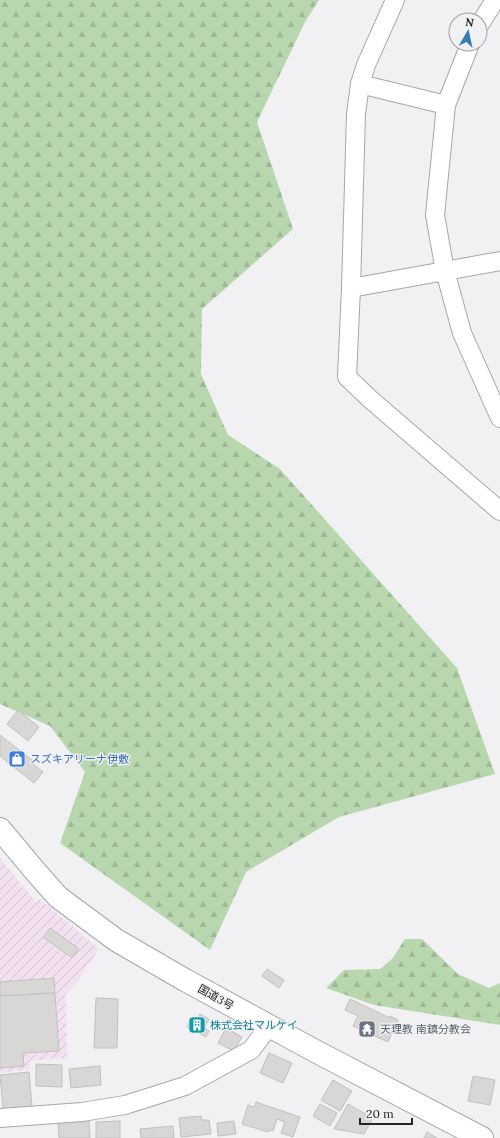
<svg xmlns="http://www.w3.org/2000/svg" width="500" height="1138" viewBox="0 0 500 1138" font-family="Lora,'Noto Sans JP',serif">
<defs>
<pattern id="industrial-furrows" width="10" height="10" patternUnits="userSpaceOnUse"><rect width="10" height="10" fill="#f3e1f2"/><path d="M-1 1l2-2M0 10L10 0M9 11l2-2" fill="none" stroke="#d0c1d0"/></pattern>
<pattern id="forest-firs" width="22" height="20" patternUnits="userSpaceOnUse"><rect width="22" height="20" fill="#b8d7af"/><path d="M5 1l3.5 6h-7zM16 11l3.5 6h-7z" fill="#9eb897"/></pattern>
</defs>
<rect width="100%" height="100%" fill="#f1f1f4"/>
<path fill="url(#industrial-furrows)" d="M0 858 36 902 40 899 99 949 78 981 66 994 67 1058 30 1061V1069L0 1073Z"/>
<g fill="url(#forest-firs)">
<path d="M0 0H319L305 22 257 122 293 229 202 309 201 374 228 435 280 469 457 668 495 774 339 817 246 872 210 950 60 843 85 772 50 726 0 704Z"/>
<path d="M405 939H422L458 974 489 988 500 983V1025L374 1005 326 988 344 970 380 969 392 959Z"/>
</g>
<g fill="#d9d7d5" stroke="#c2c0be">
<path d="M18 710 39 727 28 741 7 724Z"/>
<path d="M0 735 33 761 32 763 43 772 34 783 0 756Z"/>
<path d="M50 928 79 949 72 958 43 937Z"/>
<path d="M267 969 284 980 279 988 262 976Z"/>
<path d="M54 978 55 993 0 996V982Z"/>
<path d="M55 993 59 1051 23 1053 24 1066 0 1068V996Z"/>
<path d="M96 998 118 999 117 1048H94Z"/>
<path d="M350 999 390 1018V1016L398 1020 388 1042 353 1026 358 1016 345 1010Z"/>
<path d="M200 1014 209 1019 204 1028 209 1031 206 1037 187 1027 190 1021 195 1023Z"/>
<path d="M226 1028 242 1037 234 1051 218 1043Z"/>
<path d="M269 1053 292 1063 283 1083 260 1073Z"/>
<path d="M36 1064 62 1065V1087L36 1086Z"/>
<path d="M100 1066 101 1085 71 1088 69 1069Z"/>
<path d="M29 1072 32 1107 3 1109 0 1075Z"/>
<path d="M473 1076 495 1080 490 1105 468 1101Z"/>
<path d="M333 1080 352 1091 340 1111 321 1100Z"/>
<path d="M256 1102 300 1117 293 1137 281 1133 285 1122 277 1119 273 1131 269 1130 268 1132 242 1124 248 1105 254 1107Z"/>
<path d="M320 1104 337 1113 330 1126 313 1116Z"/>
<path d="M348 1104 373 1118 364 1134 334 1129Z"/>
<path d="M201 1116 202 1120H209L211 1134 181 1137 179 1118Z"/>
<path d="M89 1121 90 1138H59L58 1122Z"/>
<path d="M120 1121V1138H96V1122Z"/>
<path d="M234 1121 236 1134 218 1136 217 1123Z"/>
<path d="M173 1126 174 1138H141L140 1129Z"/>
<path d="M427 1132 437 1138H424Z"/>
</g>
<g fill="none" stroke-linecap="round" stroke-linejoin="round">
<g stroke="#a6a7a9" stroke-width="20">
<g id="street">
<path d="M395 0 366 65 360 84 356 114 351 288 347 377 370 399 500 511"/>
<path d="M480 24 495 0"/>
<path d="M470 44 446 105 435 215 445 271 462 333 500 418"/>
<path d="M360 84 446 105"/>
<path d="M351 288 500 261"/>
<path d="M0 1118 82 1112 125 1105 185 1086 251 1050 269 1026"/>
</g>
</g>
<g stroke="#a6a7a9" stroke-width="24">
<path id="highway" d="M0 829 35 871 58 897 116 940 185 980 317 1052 482 1138"/>
</g>
<use href="#street" stroke="#fff" stroke-width="18"/>
<use href="#highway" stroke="#fff" stroke-width="22"/>
</g>
<defs>
<g id="shop-square" transform="scale(0.9)"><rect x="-9" y="-9" width="18" height="18" rx="4" fill="#3f7fe0" stroke="#f1f1f4"/><path d="M-5-2.5h2.3a2.7 3.5 0 0 1 5.4 0H5L5.5 6h-11ZM-1.5-2.5h3a1.5 2.3 0 0 0-3 0Z" fill="#fff"/></g>
<g id="building-square" transform="scale(0.9)"><rect x="-9" y="-9" width="18" height="18" rx="4" fill="#0f9aa8" stroke="#f1f1f4"/><path d="M-4-6H4V6H1V3H-1V6H-4ZM-2.5-4.3h1.7v1.8h-1.7ZM.8-4.3h1.7v1.8H.8ZM-2.5-1h1.7V.8h-1.7ZM.8-1h1.7V.8H.8Z" fill="#fff"/></g>
<g id="temple-square" transform="scale(0.9)"><rect x="-9" y="-9" width="18" height="18" rx="4" fill="#6b7280" stroke="#f1f1f4"/><path d="M0-6L5-2H3V0L6.5 2.5H4V6H1.5V3h-3V6H-4V2.5H-6.5L-3 0V-2H-5Z" fill="#fff"/></g>
</defs>
<g fill-rule="evenodd">
<use href="#shop-square" x="17" y="759"/>
<use href="#building-square" x="197" y="1025"/>
<use href="#temple-square" x="367" y="1029"/>
</g>
<g text-anchor="middle" dominant-baseline="central" stroke-width="3" stroke-linejoin="round" paint-order="stroke">
<g font-size="11" fill="#366cbe" stroke="#f1f1f4" text-anchor="start">
<text x="30" y="759">スズキアリーナ伊敷</text>
</g>
<g font-size="11" fill="#262627" stroke="#f1f1f4">
<text transform="translate(216 997) rotate(29)">国道3号</text>
</g>
<g font-size="11" fill="#0d838f" stroke="#f1f1f4" text-anchor="start">
<text x="210" y="1025">株式会社マルケイ</text>
</g>
<g font-size="11" fill="#5b616d" stroke="#f1f1f4" text-anchor="start">
<text x="380" y="1029">天理教 南鎮分教会</text>
</g>
</g>
<g transform="translate(468 32) rotate(9)"><circle r="19" fill="#f1f1f4" stroke="#a0a0a2"/>
<path d="M0-3L7 15L0 10L-7 15Z" fill="#337fb2"/>
<text y="-6" font-size="11" font-weight="bold" text-anchor="middle" fill="#262627">N</text>
</g>
<path d="M360 1118v6h52v-6" fill="none" stroke="#262627" stroke-width="2"/>
<text x="366" y="1118" font-size="12" fill="#262627" stroke="#f1f1f4" stroke-width="3" paint-order="stroke">20 m</text>
</svg>
